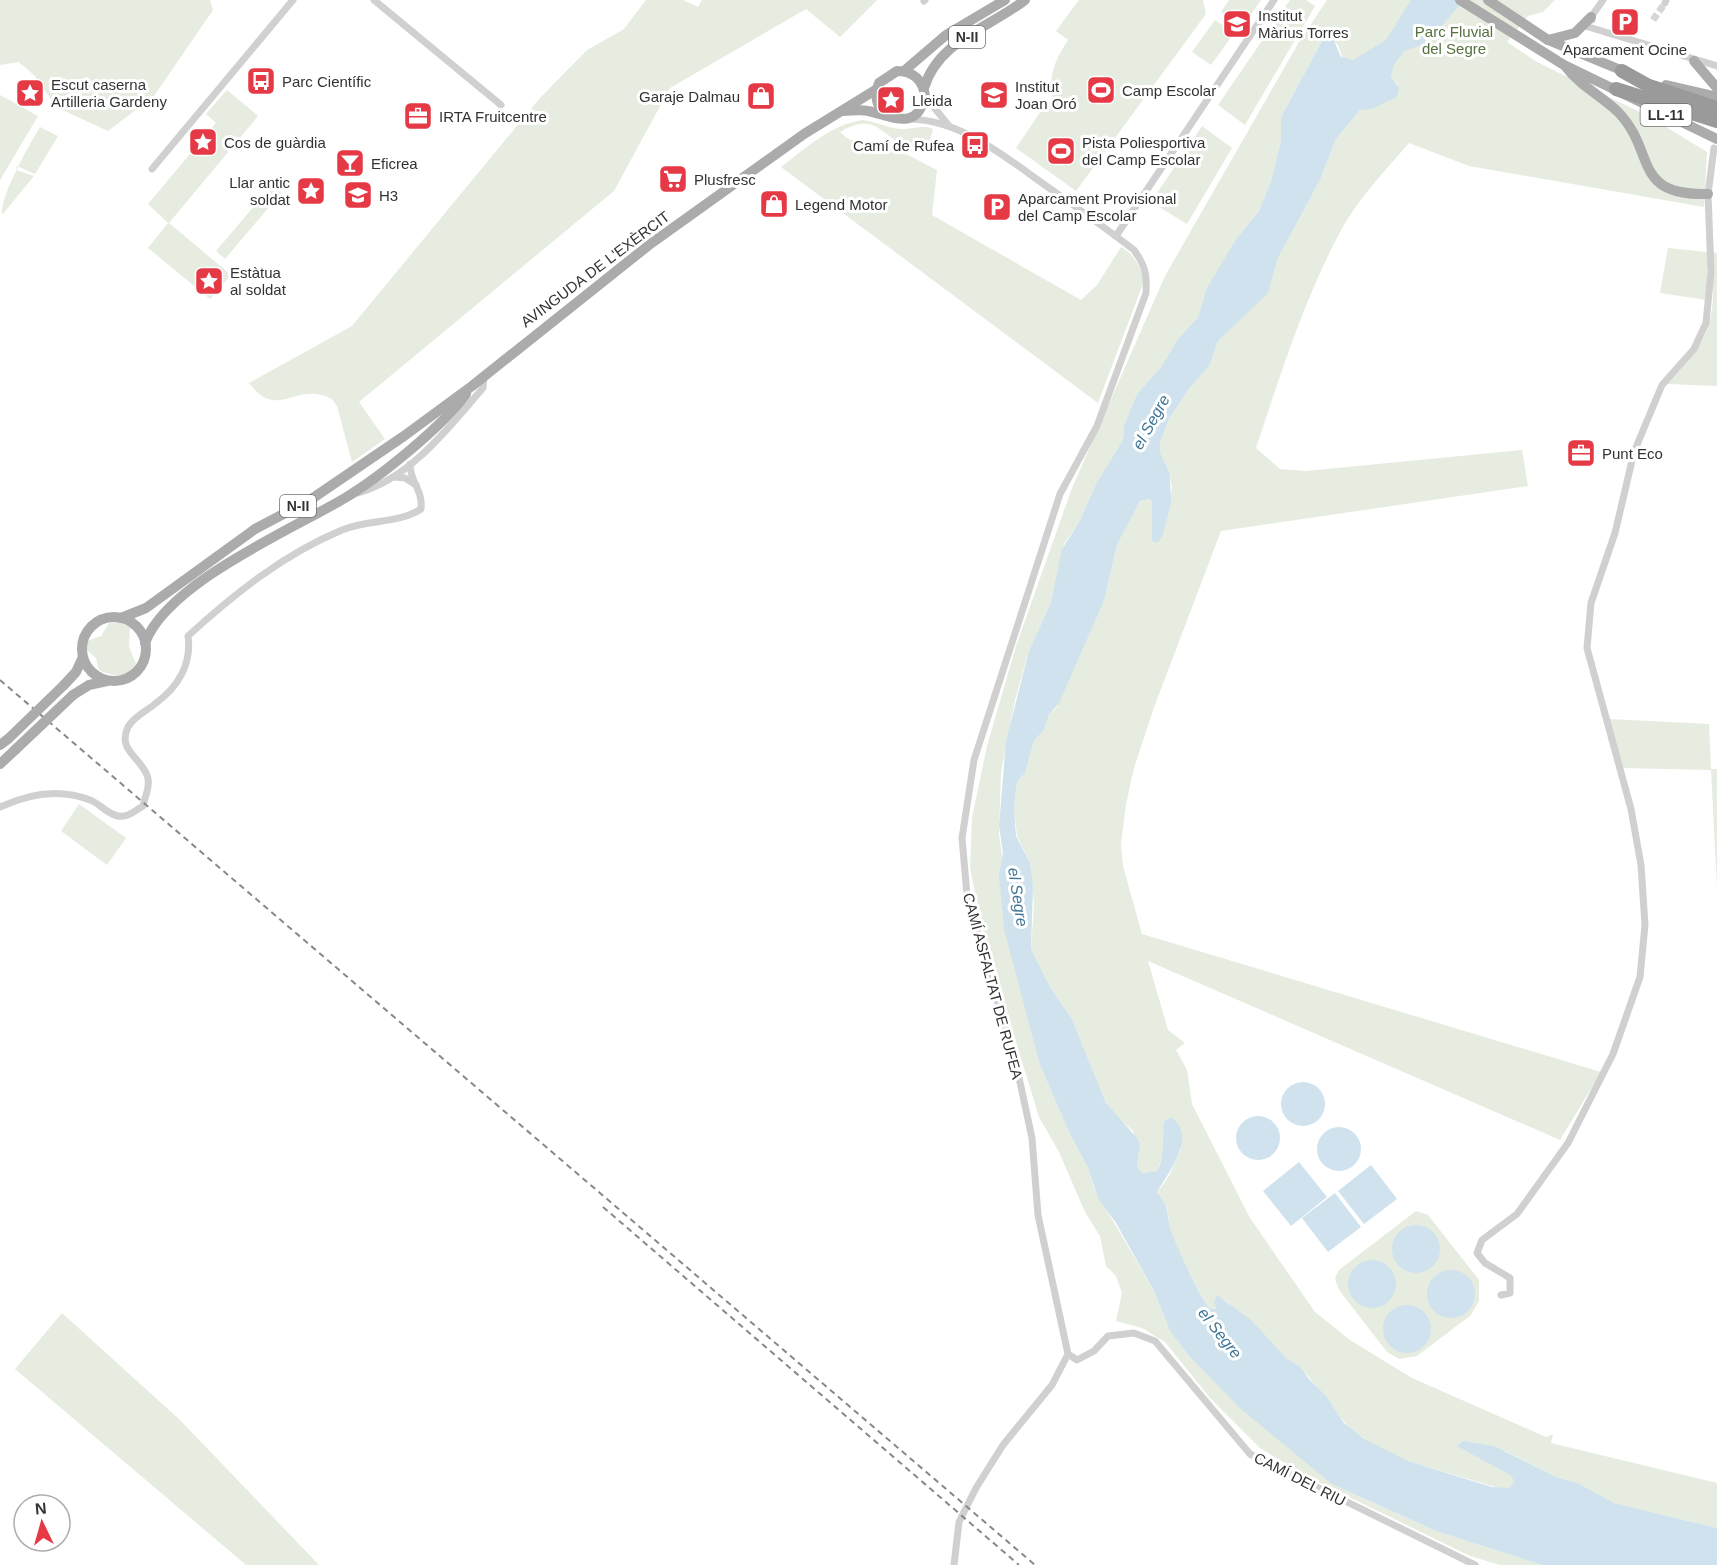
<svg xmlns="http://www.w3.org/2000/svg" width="1717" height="1565" viewBox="0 0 1717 1565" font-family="Arial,sans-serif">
<rect width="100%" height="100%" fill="#fff"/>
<g fill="#e6ecdf">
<path d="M0 0H210L213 10 154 96 108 131 56 107 35 76 19 62 0 65Z"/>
<path d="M646 0H683L698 7 702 0H877L840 37 806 9 670 88 614 191 359 402 385 439 352 462 337 406 332 399C295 380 279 422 249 383L352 326 539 99 587 50 624 29Z"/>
<path d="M1079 0H1203L1206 14 1076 191 1016 148 1041 111 1053 99C1048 74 1055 61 1068 40L1056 31Z"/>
<path d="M1229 0H1261L1242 27 1221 12Z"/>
<path d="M1290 0H1306L1315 6 1245 125 1218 105Z"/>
<path d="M1327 0H1555L1543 12 1528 16 1507 42 1537 62 1650 117 1707 152 1704 207 1469 166 1409 143C1384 172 1356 201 1339 234 1303 302 1280 376 1256 448L1280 469 1306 471 1522 450 1528 486 1221 531 1153 710 1134 768 1126 804 1121 844 1123 866 1142 934 1601 1072 1560 1140 1148 961 1168 1030 1185 1043 1176 1050 1187 1070 1192 1104 1250 1218 1315 1312 1350 1340 1412 1378 1546 1437 1553 1434 1551 1443 1717 1483V1528L1614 1503 1578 1483 1556 1477 1505 1451 1477 1455 1510 1475 1514 1481 1511 1488 1502 1489 1408 1461 1377 1447 1350 1429 1300 1366 1286 1358 1226 1301 1217 1296 1214 1302 1218 1309 1209 1308C1199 1293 1175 1249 1171 1232 1168 1218 1169 1203 1157 1193L1169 1176 1181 1149 1164 1130V1152L1157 1171 1142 1173 1137 1167 1139 1152 1133 1131 1115 1115 1106 1103 1072 1019 1050 987 1031 949 1034 905 1030 863 1017 836 1014 809 1017 782 1025 773 1034 741 1044 730 1049 715 1056 708 1104 601 1117 545 1140 501 1149 499 1152 502V541L1163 535 1172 488 1170 474 1160 452V442L1169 419 1188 390 1210 365 1218 341 1269 289 1278 258 1320 180 1336 139 1360 110 1388 102 1398 85 1391 76 1394 65 1381 44 1353 60 1343 59 1338 45 1329 36 1324 37 1281 117V140L1271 181 1259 211 1236 239 1208 288 1198 317 1178 339 1161 367 1137 394 1124 425 1123 440 1097 482 1079 522 1064 544 1051 602 1029 651 1015 700 1001 772 999 834 1019 979 1040 1065 1069 1132 1088 1168 1094 1188 1155 1293 1170 1331 1189 1356 1332 1484 1436 1531 1542 1565H1500L1470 1556 1304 1475 1260 1448 1210 1398 1165 1342 1142 1328 1116 1321 1122 1293 1116 1276 1106 1266 1100 1236 1085 1212 1059 1152 1039 1117 999 986 980 919 970 867 972 818 987 746 1016 646 1072 488 1165 276 1299 42Z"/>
<path d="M1215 20 1234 33 1211 65 1192 52Z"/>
<path d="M227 90 258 116 169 223 231 275 210 299 148 248 168 223 148 204 216 123 206 114Z"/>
<path d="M0 95 38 116 0 180Z"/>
<path d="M862 120C876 121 886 128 900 129 911 130 922 124 933 129L930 140 923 149C883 149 883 106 840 132L848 139 908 155 937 170 932 215 1081 300 1097 285 1121 247C1135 255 1140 266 1144 281L1098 403 781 167C806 148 831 125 862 120Z"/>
<path d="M1202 126 1232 148 1187 224 1151 202Z"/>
<path d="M40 127 58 136 35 174 17 166 16 170 34 176 2 215C0 196 29 145 40 127Z"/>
<path d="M272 185 281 193 225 259 216 251Z"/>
<path d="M1668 248 1707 252V300L1660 293Z"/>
<path d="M1712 252 1717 253V386L1667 384C1715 335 1715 320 1712 252Z"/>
<path d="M109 623 120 622 130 627 129 647 136 664C125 679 114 677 99 670L96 658 87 650V641L101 636Z"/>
<path d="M1609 719 1709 724 1711 769H1717V887L1711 770 1623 768Z"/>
<path d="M79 804 126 838 107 865 61 831Z"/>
<path d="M1416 1211 1428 1215 1479 1280V1301L1471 1315 1417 1356 1399 1359 1387 1352 1339 1290 1335 1278 1339 1270Z"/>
<path d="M62 1313 180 1420 319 1565H246L15 1369Z"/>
</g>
<g fill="#cfe2ee">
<path d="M1411 0H1464L1427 43 1404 51 1394 65 1391 76 1399 88 1397 97 1372 109 1360 110 1336 139 1320 180 1278 258 1268 293 1218 341 1210 365 1188 390 1169 419 1160 442V452L1170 474 1171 503 1163 535 1157 543 1152 541V502L1149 499 1140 501 1117 545 1104 601 1059 703 1049 715 1044 730 1034 741 1025 773 1017 782 1014 809 1016 836 1030 863 1033 887 1031 949 1050 987 1072 1019 1106 1103 1137 1138 1140 1145 1137 1167 1142 1173 1157 1171C1166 1154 1162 1140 1164 1122L1170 1117C1200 1135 1167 1173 1157 1193 1171 1205 1166 1221 1173 1236 1183 1260 1194 1286 1209 1308L1217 1309 1214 1302 1217 1295 1251 1320 1286 1358 1300 1366 1309 1379 1326 1396 1344 1423 1363 1438 1408 1461 1492 1487 1510 1488 1514 1481 1510 1475 1457 1446 1463 1441 1494 1446 1556 1477 1578 1483 1614 1503 1717 1528V1565H1542L1436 1531 1332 1484 1242 1410 1189 1356 1170 1331 1155 1293 1116 1223 1098 1198 1088 1168 1069 1132 1040 1065 1004 929 999 876 1003 853 999 826 1006 741 1029 651 1051 602 1062 549 1079 522 1097 482 1123 440 1124 425 1137 394 1161 367 1178 339 1198 317 1207 288 1236 239 1259 211 1271 181 1281 140V117L1323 39 1332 36 1341 57 1353 60 1386 40Z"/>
<circle cx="1303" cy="1104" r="22"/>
<circle cx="1258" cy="1138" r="22"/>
<circle cx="1339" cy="1149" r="22"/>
<path d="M1299 1162 1327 1197 1291 1226 1263 1191Z"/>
<path d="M1371 1165 1397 1199 1364 1224 1338 1191Z"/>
<path d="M1335 1193 1361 1227 1328 1252 1302 1218Z"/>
<circle cx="1416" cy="1249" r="24"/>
<circle cx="1372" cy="1284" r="24"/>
<circle cx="1451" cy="1294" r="24"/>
<circle cx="1407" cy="1329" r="24"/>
</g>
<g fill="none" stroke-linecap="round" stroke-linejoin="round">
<path stroke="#d6d6d6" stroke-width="7" stroke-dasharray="7 3.5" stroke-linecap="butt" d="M1653 20 1665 3"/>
<g stroke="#d0d0d0" stroke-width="7">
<path d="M374 0 501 105"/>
<path d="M924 1 925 0"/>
<path d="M1665 3 1666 0"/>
<path d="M1592 20 1591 17 1603 0"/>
<path d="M1582 25 1717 66"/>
<path d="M925 96 949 126"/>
<path d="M910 119C964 120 1010 161 1052 190 1080 210 1107 229 1134 250 1145 265 1147 274 1146 293L1097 426 1060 494 974 760 962 838 967 895 1018 1073 1032 1138 1038 1215 1068 1354 1052 1385 1003 1445 976 1488 959 1522 954 1565"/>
<path d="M152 169 293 0"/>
<path d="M1116 236 1274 0"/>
<path d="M395 477 405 478 416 485"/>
<path d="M358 493C411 478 448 428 483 388L484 376"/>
<path d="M0 807C28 794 60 788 90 800 99 803 107 814 118 816 127 818 135 811 143 806 145 796 151 785 147 775 140 757 117 750 128 727 134 716 147 711 156 703 178 687 192 664 188 636 234 594 284 554 342 530 367 519 398 524 421 509 423 489 410 483 410 464"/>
<path d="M1501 1295 1510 1293V1278L1485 1263 1477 1253 1482 1240 1517 1214 1568 1143 1613 1054 1640 977 1645 925 1641 865 1631 809 1587 648 1591 603 1615 533 1634 452 1662 385 1694 349 1706 323 1711 272 1708 194 1714 148"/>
<path d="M1068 1354 1077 1360 1094 1351 1108 1336 1134 1333 1155 1341 1250 1454 1475 1565"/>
</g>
<g stroke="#ababab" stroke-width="10">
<path d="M1460 0 1564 65 1717 139"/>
<path d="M1488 0 1548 40 1628 73"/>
<path d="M1548 40 1575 33 1591 17"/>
<path d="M1694 61 1717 88"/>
<path d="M1566 67C1581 87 1602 96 1618 112 1657 152 1631 196 1708 194"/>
<path d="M904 71 946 35 1005 0"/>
<path d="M1666 85 1717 97"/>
<path d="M924 88C938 41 989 28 1025 0"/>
<path d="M844 111C851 111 860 109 868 111 892 116 917 132 925 96 923 80 913 71 897 71L879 83C874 96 876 106 886 116"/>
<circle cx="114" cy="649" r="32"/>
<path d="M121 618 146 608 255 529 310 500 404 436 472 386 649 245 804 134 877 89"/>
<path d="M145 643C167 583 291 530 345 498 380 477 443 426 466 394"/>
<path d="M64 685 76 672 82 659"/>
<path d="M73 695 89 685 107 681"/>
<path d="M0 745 8 739"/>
<path d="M0 764 16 749"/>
</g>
<g stroke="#9a9a9a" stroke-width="14">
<path d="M1622 71 1649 86 1717 108"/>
<path d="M1616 89 1717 121"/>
</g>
<g stroke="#888" stroke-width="2" stroke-dasharray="6 4.5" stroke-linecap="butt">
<path d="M0 680 1035 1565"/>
<path d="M603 1207 1019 1565"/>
</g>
<g stroke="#ababab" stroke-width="10">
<path d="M8 739 64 685"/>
<path d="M16 749 73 695"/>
</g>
</g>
<defs>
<g id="parking-square" transform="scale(1.5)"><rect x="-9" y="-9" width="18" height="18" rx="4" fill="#e63946" stroke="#fff"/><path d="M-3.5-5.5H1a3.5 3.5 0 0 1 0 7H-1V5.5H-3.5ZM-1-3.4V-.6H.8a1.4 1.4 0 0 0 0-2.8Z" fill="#fff"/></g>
<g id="school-square" transform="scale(1.5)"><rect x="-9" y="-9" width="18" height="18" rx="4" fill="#e63946" stroke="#fff"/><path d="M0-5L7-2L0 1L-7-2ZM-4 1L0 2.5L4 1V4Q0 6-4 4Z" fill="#fff"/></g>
<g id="bus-square" transform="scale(1.5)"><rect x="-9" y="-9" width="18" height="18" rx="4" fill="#e63946" stroke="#fff"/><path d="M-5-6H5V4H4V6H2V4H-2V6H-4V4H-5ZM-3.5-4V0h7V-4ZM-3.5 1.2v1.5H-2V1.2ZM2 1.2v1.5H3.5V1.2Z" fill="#fff"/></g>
<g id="stadium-square" transform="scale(1.5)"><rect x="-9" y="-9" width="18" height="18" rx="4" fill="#e63946" stroke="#fff"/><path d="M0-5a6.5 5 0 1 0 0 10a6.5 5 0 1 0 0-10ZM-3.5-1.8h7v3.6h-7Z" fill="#fff"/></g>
<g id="sight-square" transform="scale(1.5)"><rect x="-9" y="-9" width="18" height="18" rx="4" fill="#e63946" stroke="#fff"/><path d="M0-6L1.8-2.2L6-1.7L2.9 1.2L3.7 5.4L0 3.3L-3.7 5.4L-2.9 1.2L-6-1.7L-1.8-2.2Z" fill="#fff"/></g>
<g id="shop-square" transform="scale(1.5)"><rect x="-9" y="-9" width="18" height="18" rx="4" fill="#e63946" stroke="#fff"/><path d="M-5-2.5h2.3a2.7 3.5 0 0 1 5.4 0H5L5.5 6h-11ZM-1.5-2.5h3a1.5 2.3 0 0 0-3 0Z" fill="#fff"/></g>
<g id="office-square" transform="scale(1.5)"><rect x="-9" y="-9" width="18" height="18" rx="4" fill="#e63946" stroke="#fff"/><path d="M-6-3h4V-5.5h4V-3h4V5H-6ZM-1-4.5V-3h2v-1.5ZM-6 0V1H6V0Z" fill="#fff"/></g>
<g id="bar-square" transform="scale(1.5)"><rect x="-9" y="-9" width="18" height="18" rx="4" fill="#e63946" stroke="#fff"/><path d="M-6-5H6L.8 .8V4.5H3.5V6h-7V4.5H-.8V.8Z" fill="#fff"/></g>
<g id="supermarket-square" transform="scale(1.5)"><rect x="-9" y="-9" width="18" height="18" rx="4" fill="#e63946" stroke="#fff"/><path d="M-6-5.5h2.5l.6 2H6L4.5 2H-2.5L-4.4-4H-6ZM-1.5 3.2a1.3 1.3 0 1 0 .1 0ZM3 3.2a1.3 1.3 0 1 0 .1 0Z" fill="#fff"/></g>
<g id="university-square" transform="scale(1.5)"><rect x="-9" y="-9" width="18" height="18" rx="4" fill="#e63946" stroke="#fff"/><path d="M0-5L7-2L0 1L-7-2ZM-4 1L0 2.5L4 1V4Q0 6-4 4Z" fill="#fff"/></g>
</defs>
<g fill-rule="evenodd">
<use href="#parking-square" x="1625" y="22"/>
<use href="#school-square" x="1237" y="24"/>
<use href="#bus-square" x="261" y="81"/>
<use href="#stadium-square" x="1101" y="90"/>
<use href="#sight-square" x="30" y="93"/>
<use href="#school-square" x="994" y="95"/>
<use href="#shop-square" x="761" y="96"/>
<use href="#sight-square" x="891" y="100"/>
<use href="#office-square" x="418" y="116"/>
<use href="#sight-square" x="203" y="142"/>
<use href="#bus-square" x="975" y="145"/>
<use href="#stadium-square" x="1061" y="151"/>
<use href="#bar-square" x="350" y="163"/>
<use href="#supermarket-square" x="673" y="179"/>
<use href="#sight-square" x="311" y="191"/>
<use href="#university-square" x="358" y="195"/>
<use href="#shop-square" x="774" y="204"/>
<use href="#parking-square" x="997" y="207"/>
<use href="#sight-square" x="209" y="281"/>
<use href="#office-square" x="1581" y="453"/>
</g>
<g text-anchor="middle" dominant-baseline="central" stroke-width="6" stroke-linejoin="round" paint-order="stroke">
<g fill="#fff" stroke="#707070" stroke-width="1.5">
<rect x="949" y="26" width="36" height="22" rx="4.5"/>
<rect x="1640.5" y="104" width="51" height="22" rx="4.5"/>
<rect x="280" y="495" width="36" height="22" rx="4.5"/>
</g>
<g font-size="14" font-weight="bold" fill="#333">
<text x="967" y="37">N-II</text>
<text x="1666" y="115">LL-11</text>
<text x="298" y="506">N-II</text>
</g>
<g font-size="15" fill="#333" stroke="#fff" text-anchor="start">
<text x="1258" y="15">Institut<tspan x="1258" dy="17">Màrius Torres</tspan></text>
<text x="1625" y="49" text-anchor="middle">Aparcament Ocine</text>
<text x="282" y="81">Parc Científic</text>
<text x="51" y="84">Escut caserna<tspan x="51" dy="17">Artilleria Gardeny</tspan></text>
<text x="1015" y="86">Institut<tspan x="1015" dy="17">Joan Oró</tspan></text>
<text x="1122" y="90">Camp Escolar</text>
<text x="740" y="96" text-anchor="end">Garaje Dalmau</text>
<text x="912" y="100">Lleida</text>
<text x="439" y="116">IRTA Fruitcentre</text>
<text x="224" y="142">Cos de guàrdia</text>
<text x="1082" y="142">Pista Poliesportiva<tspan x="1082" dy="17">del Camp Escolar</tspan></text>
<text x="954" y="145" text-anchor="end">Camí de Rufea</text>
<text x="371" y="163">Eficrea</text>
<text x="694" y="179">Plusfresc</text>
<text x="290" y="182" text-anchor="end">Llar antic<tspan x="290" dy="17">soldat</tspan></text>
<text x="379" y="195">H3</text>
<text x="1018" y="198">Aparcament Provisional<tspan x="1018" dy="17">del Camp Escolar</tspan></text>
<text x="795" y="204">Legend Motor</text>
<text x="230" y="272">Estàtua<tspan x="230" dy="17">al soldat</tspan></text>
<text x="1602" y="453">Punt Eco</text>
</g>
<g font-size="15" fill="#56703f" stroke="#fff">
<text x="1454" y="31">Parc Fluvial<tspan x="1454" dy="17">del Segre</tspan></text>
</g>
<g font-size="15" fill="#333" stroke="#fff">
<text transform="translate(595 269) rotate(-37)">AVINGUDA DE L'EXÈRCIT</text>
<text transform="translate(993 986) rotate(75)">CAMÍ ASFALTAT DE RUFEA</text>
<text transform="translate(1300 1479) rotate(27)">CAMÍ DEL RIU</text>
</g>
<g font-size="16" font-style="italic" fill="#3f7597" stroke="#fff">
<text transform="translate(1151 422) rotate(-61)">el Segre</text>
<text transform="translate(1018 897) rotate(81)">el Segre</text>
<text transform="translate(1220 1333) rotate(52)">el Segre</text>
</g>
</g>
<g transform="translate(42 1523) rotate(355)"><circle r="28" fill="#ffffff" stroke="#adadad" stroke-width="1.5"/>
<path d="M0-4.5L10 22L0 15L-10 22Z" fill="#e63946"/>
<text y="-9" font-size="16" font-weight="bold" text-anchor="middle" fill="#333333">N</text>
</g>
</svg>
